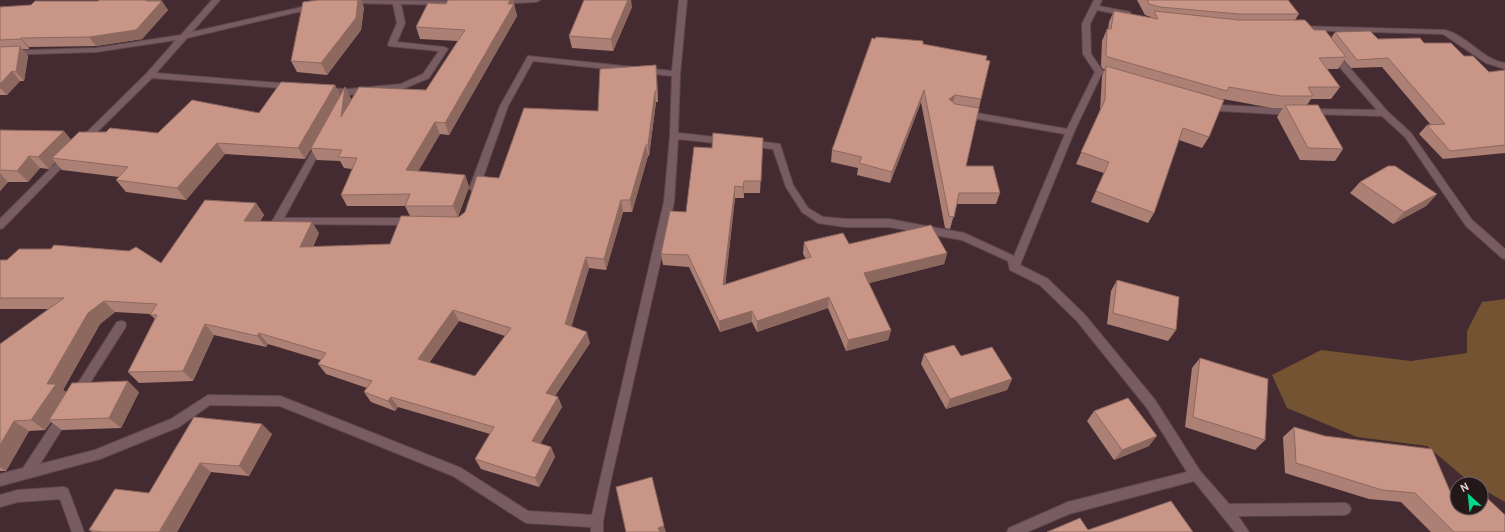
<svg xmlns="http://www.w3.org/2000/svg" width="1505" height="532" viewBox="0 0 1505 532" font-family="Cabin,sans-serif">
<rect width="100%" height="100%" fill="#442b31"/>
<path fill="#735331" d="M1505 299V502L1481 488V484H1474L1466 479 1427 446 1357 437 1287 408 1272 375 1321 350 1411 361 1467 353V331L1482 302Z"/>
<g fill="none" stroke-linecap="round" stroke-linejoin="round">
<g stroke="#5e484e" stroke-width="2">
<g id="minor">
<path d="M212 0H220L192 32 315 4 319 6 315 8 187 38 156 73 291 84 294 85 295 87 294 89 152 78 86 143 83 144 79 141 80 139 147 73 176 40 96 52 0 55V51L96 48 181 35Z"/>
<path d="M345 0 460 1 464 3 460 5 401 4 405 23 397 42 444 47 448 49 429 78 405 88 349 95 325 93 321 90 322 88 349 89 401 84 423 74 439 51 389 46 388 44 397 23 393 4 348 3H345Z"/>
<path d="M497 0H540L536 2 500 4H497Z"/>
<path d="M679 0H687L680 74 678 133 725 138 729 141 725 144 678 139 674 202 610 484 603 521V532H591V527L526 523 453 476 280 406 210 405 179 427 100 459 0 486V474L23 468 60 412 64 411 68 412 70 416 40 464 95 450 171 419 208 395 280 396 461 468 528 511 592 515 664 202 670 136 672 76 533 61 508 106 479 189 474 192 469 189 500 106 528 56 672 71Z"/>
<path d="M1094 0H1102L1099 6 1130 12 1131 14 1127 16 1097 10 1090 24 1091 54 1102 70 1119 75 1120 77 1116 80 1101 75 1074 132 1020 265 1048 279 1085 315 1155 400 1200 471 1229 504 1345 503 1349 505 1351 509 1349 513 1345 515 1238 516 1249 532H1235L1194 481 1069 514 1027 532H1007L1009 528 1068 502 1187 472 1147 408 1077 321 1040 285 1010 270 1008 261 962 240 889 227H845L818 223 802 212 786 187 773 149 749 146 745 143 749 140 780 144 793 185 808 208 823 217 845 219H889L964 233 1014 256 1065 134 966 117 962 114 966 111 1067 129 1095 72 1083 54 1082 24Z"/>
<path d="M1297 26 1445 30C1468 36 1481 59 1505 63V69L1486 63 1443 34 1300 30H1297Z"/>
<path d="M1330 52H1336L1387 111 1411 133 1472 220 1505 249V259L1502 258 1466 226 1405 137 1382 116 1307 114 1306 112 1307 110 1310 109 1377 110 1330 56Z"/>
<path d="M1208 101 1221 105 1294 109 1298 112 1294 115 1221 111 1205 106 1204 104 1205 102Z"/>
<path d="M320 141 324 144 284 218H411L416 222 414 225 274 224 272 221 274 218 316 144Z"/>
<path d="M67 154 70 155 71 157 70 159 3 228 0 229V219L64 155Z"/>
<path d="M121 321 125 322 126 325 125 328 81 397 77 399 73 397 71 394 73 391 117 322Z"/>
<path d="M64 487 68 489 84 532H72L60 499 18 502 0 507V495L18 490Z"/>
</g>
</g>
<use href="#minor" fill="#795c62" fill-rule="evenodd"/>
</g>
<g fill="#ac8074" fill-rule="evenodd">
<path d="M99 0H161L160 1 168 10 142 39 96 46 29 47V49H22L28 56 24 81H20L7 95H0V7L31 5 98 1Z"/>
<path d="M448 0H513L517 16 449 135 440 134 418 171 465 175 469 187 458 217H459L465 212 499 178 598 111 657 77 658 102H656L649 156H648L632 212H623L606 270 589 268 571 326 590 343 555 396 558 397 562 407 540 444 551 447 555 457 539 487 481 469 475 459 490 434 398 407 395 411 371 402 364 392 367 388 326 374 318 364 321 360 268 344 266 347 214 335 193 381 139 383 128 372 155 319 150 314 115 312 100 324 63 390 66 392H139L121 428 62 430 51 422 45 430 29 431 6 471H0V344L49 309H0V260L161 263 256 203 264 215 260 221 319 233 313 247 390 244 410 216 405 206H347L341 195 352 169 344 168 340 161 317 160 311 149 305 159 225 154 186 200 126 192 116 180 119 177 62 170 55 162 49 169 40 168 28 182H8L0 191V130L71 140 158 133 259 113 335 85 340 96 345 87 351 99V100L426 90 458 41 420 39 416 27 446 4ZM459 321 505 336 475 376 429 363Z"/>
<path d="M1137 0H1288L1299 14 1295 20 1314 30 1331 38 1335 32 1378 39 1424 43 1464 56 1489 72 1505 70V153L1443 159 1419 134 1427 125H1431L1382 67 1351 68 1344 60 1338 69H1327L1340 87 1331 99H1311L1307 105 1343 149 1335 161 1300 160 1277 117 1283 108H1272L1223 99 1209 137 1202 148 1179 140 1154 213 1148 223 1091 202 1104 173 1076 164 1100 110 1102 77 1105 69H1103L1101 66 1102 41 1107 29H1108L1109 22 1114 11 1151 18V17L1145 15Z"/>
<path d="M364 7 361 30 327 75 297 72 291 61Z"/>
<path d="M632 7 613 51 572 48 569 36Z"/>
<path d="M875 39 923 44 986 60 981 99 966 166 1000 193 996 204H957L950 229 945 228 921 102 890 183 857 175 858 168 831 162 832 150Z"/>
<path d="M763 138 760 193H744V198H735L725 285 806 259 803 254 804 242 849 244 947 253 944 264 869 283 891 330 888 340 846 351 828 308 757 332 752 322 720 332 689 267 663 265 661 254 686 212 712 148Z"/>
<path d="M1360 182 1437 194 1426 206 1393 224 1350 193Z"/>
<path d="M1117 280 1176 330 1168 341 1107 324 1111 291Z"/>
<path d="M924 354 961 356 1012 379 1007 390 946 409 921 364Z"/>
<path d="M1200 358 1265 440 1255 450 1185 427 1192 368Z"/>
<path d="M1094 411 1149 446 1114 460 1087 421Z"/>
<path d="M194 417 272 434 249 476 211 472 177 532H92L89 530 149 493Z"/>
<path d="M1294 427 1458 510 1505 532H1431L1401 502 1369 499 1285 473 1283 437Z"/>
</g>
<g fill="#8c685e">
<path d="M147 0H161L152 10 146 1Z"/>
<path d="M358 0H361L364 7 361 30 327 75 321 63Z"/>
<path d="M510 0H513L517 16 449 135 445 123Z"/>
<path d="M628 0H631L632 7 613 51 611 39Z"/>
<path d="M162 1 168 10 142 39 96 46 89 37Z"/>
<path d="M21 38 29 47V49L21 39Z"/>
<path d="M20 46 28 56 24 81 16 72Z"/>
<path d="M656 65 657 77 658 102 657 91Z"/>
<path d="M12 71 20 81 7 95 0 88V84Z"/>
<path d="M335 85 340 97 305 159 298 148Z"/>
<path d="M345 87 351 99 347 129 341 117Z"/>
<path d="M924 90 921 102 890 183 892 172Z"/>
<path d="M655 91 656 102 649 156 648 145Z"/>
<path d="M955 95 952 107 949 99Z"/>
<path d="M435 122 440 134 412 182 406 170Z"/>
<path d="M64 131 74 143 52 158 55 162 49 169 38 157Z"/>
<path d="M217 143 225 154 186 200 177 188Z"/>
<path d="M646 145 648 156 632 212 630 200Z"/>
<path d="M29 156 40 168 28 182 17 171Z"/>
<path d="M0 173 8 182 0 191Z"/>
<path d="M465 175 469 187 458 217 453 206Z"/>
<path d="M744 181V198L743 187Z"/>
<path d="M735 186V198L724 297 723 285Z"/>
<path d="M1437 194 1426 206 1393 224 1404 212Z"/>
<path d="M621 200 623 212 606 270 604 259Z"/>
<path d="M256 203 264 215 253 233 244 221Z"/>
<path d="M312 222 319 233 307 259 300 247Z"/>
<path d="M947 253 944 264 862 285 864 273Z"/>
<path d="M586 257 589 268 569 335 565 324Z"/>
<path d="M829 297 828 308 757 332V321Z"/>
<path d="M104 301 115 312 100 324 63 390 69 394 49 420 51 422 45 430 31 420 47 384 88 313Z"/>
<path d="M453 310 459 321 424 370 418 359Z"/>
<path d="M752 311V322L720 332 719 321Z"/>
<path d="M205 324 214 335 193 381 183 371Z"/>
<path d="M891 330 888 340 846 351 848 340Z"/>
<path d="M587 332 590 343 550 403 546 393Z"/>
<path d="M259 333 268 344 266 347 257 336Z"/>
<path d="M1012 379 1007 390 946 409 950 399Z"/>
<path d="M128 381 139 392 121 428 109 418Z"/>
<path d="M391 397 398 407 395 411 388 401Z"/>
<path d="M558 397 562 407 536 451 532 441Z"/>
<path d="M14 421 29 431 6 471 0 467V445Z"/>
<path d="M262 424 272 434 249 476 239 466Z"/>
<path d="M1157 436 1149 446 1114 460 1122 450Z"/>
<path d="M551 447 555 457 539 487 535 478Z"/>
<path d="M200 463 211 472 177 532H159Z"/>
<path d="M664 526 666 532H659L658 528Z"/>
</g>
<g fill="#c89587" stroke="#8c685e" fill-rule="evenodd">
<path d="M99 0H147L146 1H162L136 30 89 37 21 38V39L0 40V7L31 5 35 1H98Z"/>
<path d="M318 0H358L356 18 321 63 291 61 303 2Z"/>
<path d="M448 0H510L508 4H514L445 123 435 122 406 170 465 175 453 206H405L410 194 341 195 357 158 338 157 342 150 311 148 345 87 341 117 359 87 426 90 465 30 416 27 428 3 446 4Z"/>
<path d="M584 0H628L611 39 569 36Z"/>
<path d="M1147 0H1288L1299 14H1239L1160 7 1149 4Z"/>
<path d="M1114 11 1158 19 1154 11 1239 20H1305L1314 30H1325L1346 57 1319 58 1340 87H1308L1313 96H1280L1229 87 1227 91 1108 57 1106 55 1107 29H1111Z"/>
<path d="M1370 31 1378 39 1420 38 1424 43H1451L1464 56H1473L1489 72 1505 70V145L1450 151 1427 125 1445 124 1388 58 1357 60 1335 32Z"/>
<path d="M876 37 923 41V44L987 56 986 60 990 61 981 99 955 95 949 99 955 104 979 108 966 166H993L1000 193H959L954 217 949 216 924 90 892 172 859 163 862 157 832 150 872 38 875 39Z"/>
<path d="M20 46 16 72 12 71 0 84V47Z"/>
<path d="M656 65 657 91H655L648 145H646L630 200H621L604 259 586 257 565 324 587 332 546 393 558 397 532 441 551 447 535 478 475 459 494 427 391 397 388 401 364 392 372 381 318 364 326 353 259 333 257 336 205 324 183 371 128 372 157 315H150L157 304 104 301 88 313 47 384H56L31 420 14 421 0 445V344L64 298H0V260H7L19 249H51L54 245 129 251 136 247 161 263 205 200 256 203 244 221 312 222 300 247 390 244 401 216 459 217 465 212 477 176 499 178 524 108 598 111 600 69ZM453 310 511 328 475 376 418 359Z"/>
<path d="M1106 66 1224 100 1209 137 1183 128 1154 213 1096 191 1109 162 1081 152 1105 100Z"/>
<path d="M281 82 335 85 298 148 217 143 177 188 116 180 128 167 52 158 79 132H106L110 128 158 133 192 100 259 113Z"/>
<path d="M1285 105H1318L1343 149 1308 148Z"/>
<path d="M0 130 64 131 38 157 29 156 17 171 0 170Z"/>
<path d="M713 133 763 138 761 181H744L743 187 735 186 723 285 811 257 804 242 843 233 849 244 931 225 947 253 864 273 891 330 848 340 829 297 757 321 752 311 719 321 688 255 661 254 670 211 686 212 694 147 712 148Z"/>
<path d="M1388 166H1395L1437 194 1404 212 1360 182Z"/>
<path d="M1117 280 1179 297 1176 330 1113 313Z"/>
<path d="M954 345 961 356 992 347 1012 379 950 399 924 354Z"/>
<path d="M1200 358 1268 379 1265 440 1193 417Z"/>
<path d="M128 381 109 418 49 420 72 383Z"/>
<path d="M1128 398 1157 436 1122 450 1094 411Z"/>
<path d="M194 417 262 424 239 466 200 463 159 532H102L89 530 115 489 149 493Z"/>
<path d="M1294 427 1325 436 1432 449 1458 510 1461 508H1481V497L1484 495 1505 515V532H1454L1415 493 1382 490 1296 463Z"/>
<path d="M652 477 664 526 658 528 660 532H626L616 487Z"/>
<path d="M1171 501 1193 532H1047L1080 518 1088 530Z"/>
</g>
<g transform="translate(1469 496) rotate(333)"><circle r="19" fill="#23171a" stroke="#706265"/>
<path d="M0-3L7 15L0 10L-7 15Z" fill="#00d98c"/>
<text y="-6" font-size="11" font-weight="bold" text-anchor="middle" fill="#e3d2d5">N</text>
</g>
</svg>
